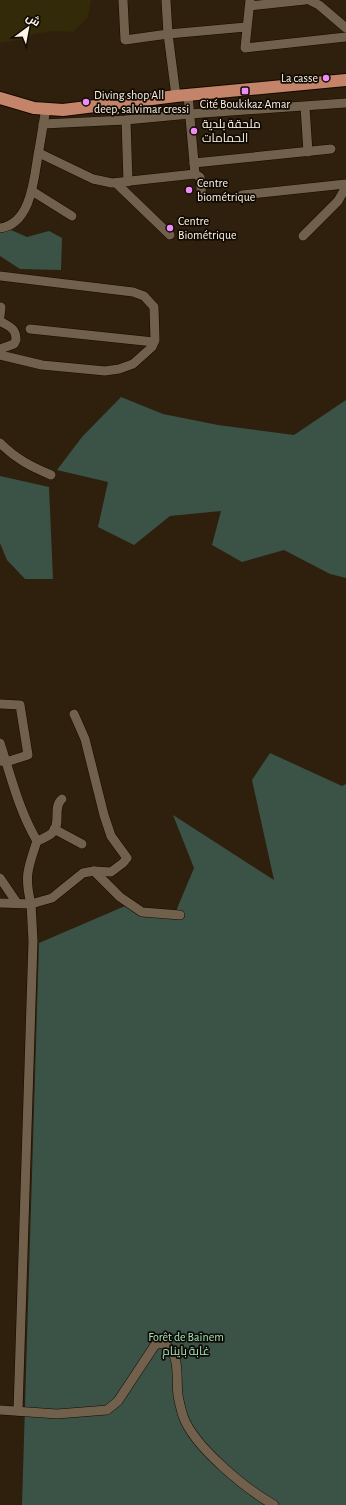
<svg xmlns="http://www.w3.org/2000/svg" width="346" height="1505" viewBox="0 0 346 1505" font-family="'Alegreya Sans',Cairo,sans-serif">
<rect width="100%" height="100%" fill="#2e200d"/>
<g fill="#3b5247">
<path d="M11 230 27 237 49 231 62 238 61 270 20 269 0 256V233Z"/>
<path d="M121 397 163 414 218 425 294 435 346 400V578L330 574 284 550 242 562 212 545 221 511 170 516 134 545 98 527 108 482 57 470 82 437Z"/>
<path d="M0 476 49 487 53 579H25L7 560 0 543Z"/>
<path d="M270 753 342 786 346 784V1505H22L39 943 125 906 176 911 194 868 173 815 274 880 252 780Z"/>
</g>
<path fill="#322a08" d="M0 0H91L88 17 73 32 53 31 34 34 25 39 0 43Z"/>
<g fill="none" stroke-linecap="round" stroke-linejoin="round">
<g stroke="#160900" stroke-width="10">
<g id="minor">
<path d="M123 0 125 40 168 34 246 27"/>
<path d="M166 0 168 34 176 96"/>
<path d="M250 0 245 48 346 37"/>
<path d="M309 0 319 5 346 28"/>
<path d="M250 6 305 0"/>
<path d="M305 107 308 152"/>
<path d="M126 120 128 182"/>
<path d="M43 124 126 120 190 114 346 103"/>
<path d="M39 153 93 179 112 183 195 174 188 95"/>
<path d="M194 163 331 149"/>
<path d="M195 174 200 177 202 198"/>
<path d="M116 183 170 235"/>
<path d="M32 191 72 216"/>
<path d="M242 195 346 184"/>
<path d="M0 228C31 224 34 179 38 155 41 139 43 124 46 109"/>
<path d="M303 236 338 201 346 187"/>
<path d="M0 276 133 292 144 296 154 307 155 340 152 347 133 364 119 369 105 371 42 365 0 355"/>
<path d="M0 316 1 307"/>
<path d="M0 321C10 327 16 328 16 340L14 344 0 349"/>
<path d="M30 329 154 342"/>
<path d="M0 443C16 459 30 466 51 475"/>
<path d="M0 704 20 705 28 755 6 762 0 761"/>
<path d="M0 743C11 776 19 811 37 841 28 868 24 876 31 904L52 898 83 873 94 871 111 872 123 863 127 858 111 836 104 815 85 739 74 714"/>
<path d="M54 829 82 844"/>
<path d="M37 841C42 839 49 836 52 833 62 824 52 807 62 799"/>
<path d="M94 871 120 897 142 912 180 915"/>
<path d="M0 878 17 903"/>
<path d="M0 903 31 904 33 941 18 1411"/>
<path d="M0 1410 57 1414 107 1410 118 1401 155 1345 160 1343C163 1344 167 1346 169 1348 180 1358 176 1381 178 1395 179 1402 181 1409 183 1416 194 1447 246 1489 274 1505"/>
</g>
</g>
<g stroke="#160900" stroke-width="14">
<path id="major" d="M0 98 34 108 63 110 176 96 346 80"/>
</g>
<use href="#minor" stroke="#71604b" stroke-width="9"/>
<use href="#major" stroke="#c3846a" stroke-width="12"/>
</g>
<g fill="#ee8cf9" stroke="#110b04" stroke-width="1.5">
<circle cx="326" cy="78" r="4"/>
<rect x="241" y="87" width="8" height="8" rx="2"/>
<circle cx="86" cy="102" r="4"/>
<circle cx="194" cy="131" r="4"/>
<circle cx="189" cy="190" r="4"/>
<circle cx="170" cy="228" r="4"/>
</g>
<g text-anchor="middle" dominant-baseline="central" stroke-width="3.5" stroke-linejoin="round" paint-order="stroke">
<g font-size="12" fill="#fdf3e7" stroke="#110b04" text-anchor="start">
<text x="318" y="78" text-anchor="end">La casse</text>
<text x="94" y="95">Diving shop All<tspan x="94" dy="14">deep, salvimar cressi</tspan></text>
<text x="245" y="104" text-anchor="middle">Cité Boukikaz Amar</text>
<text x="202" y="124">ملحقة بلدية<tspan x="202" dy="14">الحمامات</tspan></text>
<text x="197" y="183">Centre<tspan x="197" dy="14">biométrique</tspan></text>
<text x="178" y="221">Centre<tspan x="178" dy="14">Biométrique</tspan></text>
</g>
<g font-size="12" fill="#9ce2c1" stroke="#110b04">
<text x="186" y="1337">Forêt de Baïnem<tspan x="186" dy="14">غابة باينام</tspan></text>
</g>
</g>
<g transform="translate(28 28) rotate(32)" stroke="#110b04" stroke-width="3" paint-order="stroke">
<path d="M0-3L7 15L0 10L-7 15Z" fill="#fdf3e7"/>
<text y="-6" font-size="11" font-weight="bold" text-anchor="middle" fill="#fdf3e7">ش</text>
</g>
</svg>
